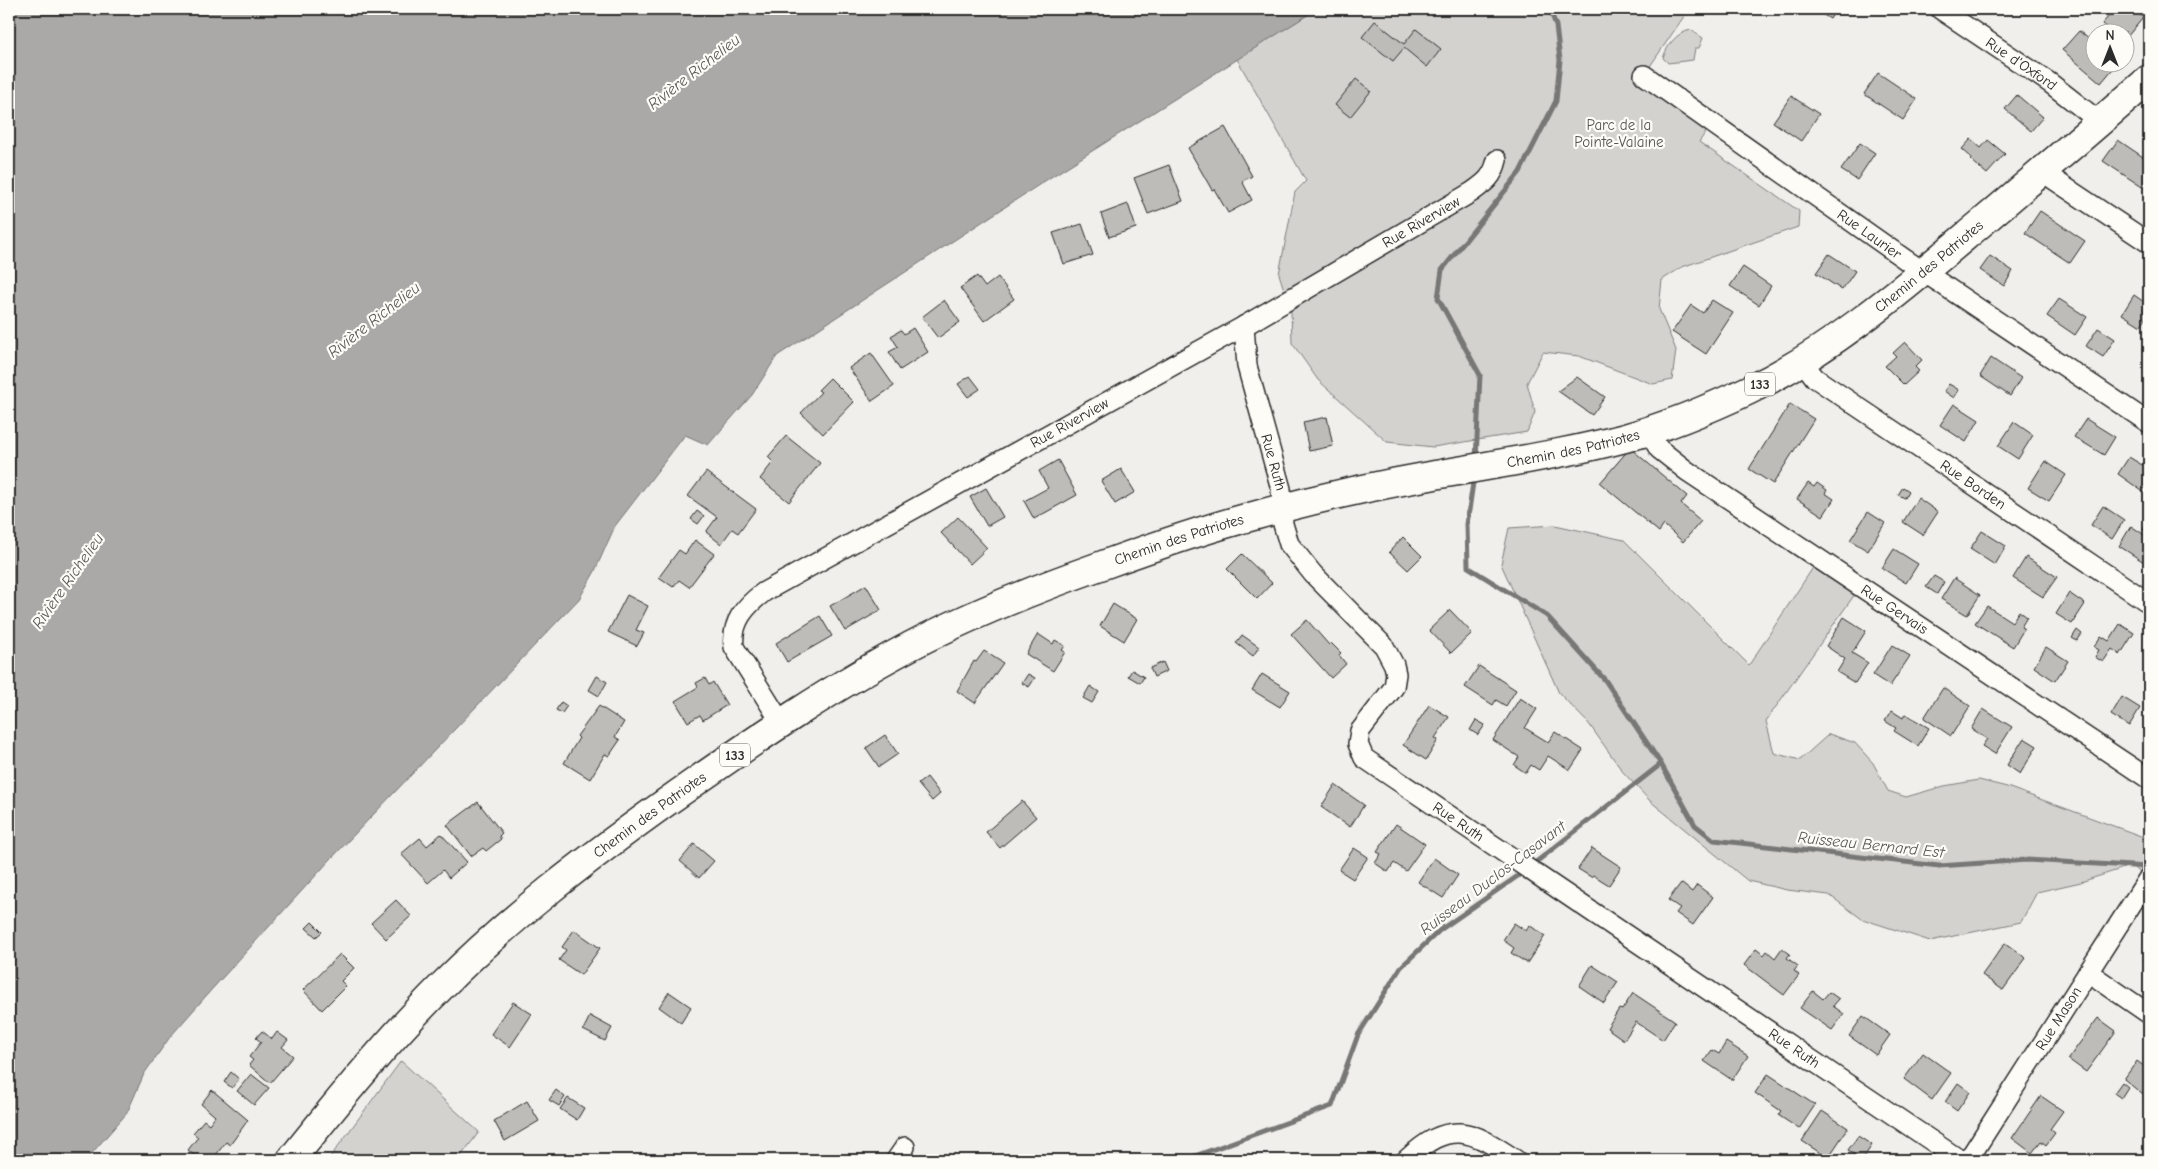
<svg xmlns="http://www.w3.org/2000/svg" width="2158" height="1169" viewBox="0 0 2158 1169" font-family="'Comic Neue',sans-serif">
<rect width="100%" height="100%" fill="#f0efeb"/>
<filter id="ink" filterUnits="userSpaceOnUse"><feTurbulence type="fractalNoise" baseFrequency=".02" numOctaves="2"/><feDisplacementMap in="SourceGraphic" scale="10" xChannelSelector="R" yChannelSelector="G"/><feConvolveMatrix kernelMatrix="1 2 1 2 8 2 1 2 1" color-interpolation-filters="sRGB"/></filter>
<g filter="url(#ink)">
<g fill="#d3d2cf" stroke="#7f7e7d">
<path d="M1317 9H1689L1644 75 1712 123 1699 142 1799 211 1798 227 1682 267 1662 280 1659 309 1676 350 1672 380 1653 384 1579 356 1543 352 1527 383 1535 412 1527 432 1433 447 1387 442 1318 380 1292 343 1291 312 1279 274 1295 192 1306 181 1237 59Z"/>
<path d="M1691 30 1703 38 1699 48H1695L1693 60 1668 63 1663 58C1668 44 1676 33 1691 30Z"/>
<path d="M1555 525 1624 540 1749 665 1814 566 1855 594 1766 721 1774 753 1800 760 1829 734 1855 743 1873 763 1888 791 1906 797 1944 786 1979 780 2007 787 2149 839V877L2130 866 2081 882 2037 892 2021 922 1930 941 1862 919 1829 895 1787 890 1748 881 1650 801 1623 772 1589 724 1559 693 1501 564 1509 528Z"/>
<path d="M401 1061 479 1132 458 1160H328Z"/>
</g>
<path fill="#aaa9a7" stroke="#777775" d="M16 9H1317L1051 177 777 356 752 395 708 445 685 435 615 526 594 573 579 599 330 860 213 988 170 1037 144 1074 127 1113 86 1160H9V14Z"/>
<g fill="none" stroke-linecap="round" stroke-linejoin="round">
<g stroke="#777775" stroke-width="5">
<path d="M1476 460 1480 375 1438 298 1442 270 1520 172 1556 101 1560 60 1556 26 1550 9"/>
<path d="M1474 476 1467 524 1468 567 1547 616 1605 680 1661 764 1695 825 1714 840 1939 866 2027 860 2149 867"/>
<path d="M1531 866 1661 764"/>
<path d="M1184 1160 1332 1106 1358 1035 1401 967 1440 930 1525 871"/>
</g>
</g>
<g fill="#bdbcb8" stroke="#2b2b2b">
<path d="M1814 9H1836L1830 19Z"/>
<path d="M2115 9H2133L2143 18 2126 38V32H2112L2102 24Z"/>
<path d="M1375 21 1404 44 1416 29 1441 49 1427 67 1404 48 1393 61 1362 37Z"/>
<path d="M2079 31 2096 45V62L2117 64 2101 83 2062 50Z"/>
<path d="M1878 73 1917 99 1903 120 1864 94Z"/>
<path d="M1356 79 1371 91 1350 117 1335 105Z"/>
<path d="M2017 95 2043 117 2031 131 2005 109Z"/>
<path d="M1791 96 1819 114 1801 141 1773 122Z"/>
<path d="M1225 127 1252 176 1242 181 1252 200 1228 213 1214 189 1212 190 1188 148Z"/>
<path d="M1971 139 1981 148 1988 140 2005 154 1987 174 1971 160 1972 158 1962 149Z"/>
<path d="M2118 140 2149 161V176L2142 187 2103 161Z"/>
<path d="M1860 143 1875 153 1857 180 1841 170Z"/>
<path d="M1169 165 1183 201 1148 214 1134 178Z"/>
<path d="M1128 204 1136 228 1109 237 1101 214Z"/>
<path d="M2040 211 2085 241 2070 263 2025 233Z"/>
<path d="M1082 224 1093 255 1064 264 1053 233Z"/>
<path d="M1829 254 1855 271 1842 290 1816 273Z"/>
<path d="M1990 256 2013 271 2004 286 1980 270Z"/>
<path d="M1743 267 1771 286 1759 305 1730 286Z"/>
<path d="M977 276 985 287 998 277 1014 299 984 321 960 288Z"/>
<path d="M2134 295 2147 304 2149 302V314L2141 326 2122 314Z"/>
<path d="M2059 299 2087 317 2075 335 2047 316Z"/>
<path d="M944 300 960 322 938 338 922 317Z"/>
<path d="M1712 300 1733 313 1706 354 1672 332 1691 305 1703 313Z"/>
<path d="M913 328 928 352 900 370 889 352 898 347 891 336 901 330 904 334Z"/>
<path d="M2098 328 2115 339 2103 357 2086 346Z"/>
<path d="M1905 342 1922 360 1915 367 1919 371 1904 385 1885 366 1896 356 1893 353Z"/>
<path d="M871 353 894 386 872 401 849 368Z"/>
<path d="M1991 358 2021 378 2010 396 1980 376Z"/>
<path d="M970 376 980 389 968 397 958 384Z"/>
<path d="M1577 377 1605 397 1592 415 1558 391Z"/>
<path d="M830 378 854 402 823 434 801 413 821 392 818 390Z"/>
<path d="M1949 384 1959 390 1954 398 1944 391Z"/>
<path d="M1790 404 1814 419 1773 484 1749 469Z"/>
<path d="M1954 404 1979 420 1966 442 1940 425Z"/>
<path d="M1327 417 1333 446 1309 451 1303 422Z"/>
<path d="M2086 419 2115 437 2104 455 2074 437Z"/>
<path d="M2014 422 2033 435 2018 459 1998 446Z"/>
<path d="M786 436 820 463 789 502 760 479 773 462 768 457Z"/>
<path d="M1630 448 1687 496 1681 504 1701 521 1683 542 1664 525 1659 532 1600 483Z"/>
<path d="M2129 457 2142 465 2144 462 2149 465V496L2118 474Z"/>
<path d="M1058 460 1077 495 1034 519 1024 501 1048 488 1039 471Z"/>
<path d="M2045 461 2066 475 2049 501 2028 488Z"/>
<path d="M1121 469 1135 492 1115 504 1101 481Z"/>
<path d="M706 472 756 509 738 533 732 529 721 544 706 532 717 517 688 496Z"/>
<path d="M1808 483 1814 487 1817 483 1827 490 1825 493 1834 499 1823 516 1797 499Z"/>
<path d="M1903 487 1909 491 1905 498 1898 495Z"/>
<path d="M986 488 1003 517 987 526 970 497Z"/>
<path d="M1918 498 1938 512 1923 535 1903 522Z"/>
<path d="M2103 506 2124 520 2112 539 2091 525Z"/>
<path d="M697 511 704 516 698 524 691 519Z"/>
<path d="M1868 512 1885 523 1868 551 1850 540Z"/>
<path d="M958 517 987 548 970 564 941 533Z"/>
<path d="M2149 519V534L2143 530Z"/>
<path d="M2131 526 2149 538V561L2147 564 2119 546Z"/>
<path d="M1982 531 2006 546 1995 565 1970 549Z"/>
<path d="M1403 537 1422 556 1408 570 1389 552Z"/>
<path d="M695 540 714 554 689 587 679 580 673 587 659 577 679 550 685 554Z"/>
<path d="M1894 549 1918 564 1906 583 1882 568Z"/>
<path d="M1242 554 1272 583 1257 599 1227 569Z"/>
<path d="M2026 557 2057 577 2043 597 2013 578Z"/>
<path d="M1934 576 1944 582 1937 594 1926 587Z"/>
<path d="M1954 578 1980 595 1967 615 1941 599Z"/>
<path d="M866 585 881 610 845 631 830 606Z"/>
<path d="M2069 593 2085 604 2072 624 2056 614Z"/>
<path d="M627 595 648 606 636 630 644 633 637 646 608 632Z"/>
<path d="M1113 604 1137 619 1124 641 1100 626Z"/>
<path d="M1987 606 2012 622 2019 611 2027 617 2021 627 2024 629 2013 647 1975 623Z"/>
<path d="M1450 610 1472 633 1451 653 1429 630Z"/>
<path d="M820 616 832 636 787 662 776 643Z"/>
<path d="M1844 617 1866 631 1852 653 1868 663 1855 683 1837 672 1845 659 1826 646Z"/>
<path d="M1307 620 1329 645 1331 643 1341 653 1339 655 1346 664 1331 678 1291 634Z"/>
<path d="M2120 624 2134 633 2120 655 2112 649 2103 662 2095 657 2099 650 2094 647 2101 636 2109 641Z"/>
<path d="M2077 630 2082 634 2077 641 2072 638Z"/>
<path d="M1038 634 1053 644 1055 640 1065 646 1062 650 1065 652 1053 671 1026 654Z"/>
<path d="M1242 635 1259 647 1253 656 1236 643Z"/>
<path d="M1892 645 1910 656 1890 686 1873 675Z"/>
<path d="M2046 647 2068 661 2055 681 2034 667Z"/>
<path d="M984 651 1003 663 975 703 957 691 974 661 976 662Z"/>
<path d="M1163 662 1167 671 1154 677 1150 668Z"/>
<path d="M1479 666 1516 690 1506 706 1496 700 1493 705 1465 687Z"/>
<path d="M1132 670 1144 677 1140 683 1128 676Z"/>
<path d="M1028 674 1035 678 1029 687 1022 683Z"/>
<path d="M1262 674 1290 691 1280 707 1252 690Z"/>
<path d="M597 676 607 682 599 696 589 690Z"/>
<path d="M705 678 709 685 713 682 727 705 703 720 700 715 688 722 675 701 698 687 696 683Z"/>
<path d="M1090 686 1099 692 1092 703 1083 698Z"/>
<path d="M1943 688 1970 706 1951 736 1924 718Z"/>
<path d="M2122 697 2140 708 2129 726 2111 715Z"/>
<path d="M1520 698 1537 709 1525 728 1548 742 1555 732 1583 750 1570 770 1548 756 1539 770 1531 765 1526 773 1514 765 1519 757 1493 740Z"/>
<path d="M561 702 567 706 562 713 556 710Z"/>
<path d="M1429 705 1449 717 1435 738 1438 740 1426 760 1403 745Z"/>
<path d="M599 706 624 722 615 737 620 740 609 756 605 754 590 779 564 763 579 738 577 736Z"/>
<path d="M1983 709 2012 727 1995 754 1982 746 1987 739 1971 729Z"/>
<path d="M1892 711 1903 718 1905 714 1929 728 1918 746 1894 731 1896 728 1885 721Z"/>
<path d="M1476 720 1485 725 1478 735 1470 730Z"/>
<path d="M885 735 898 754 879 767 866 748Z"/>
<path d="M2024 738 2037 746 2020 774 2007 765Z"/>
<path d="M927 777 940 794 932 801 918 784Z"/>
<path d="M1335 785 1364 805 1350 827 1321 807Z"/>
<path d="M1022 801 1036 817 1000 848 986 832Z"/>
<path d="M478 802 502 833 499 836 501 839 486 851 483 848 471 856 447 825Z"/>
<path d="M1396 824 1425 844 1406 871 1394 863 1388 872 1375 863 1381 854 1377 852Z"/>
<path d="M441 834 467 862 449 878 443 870 428 883 401 854 420 838 427 846Z"/>
<path d="M694 844 714 861 699 878 680 861Z"/>
<path d="M1354 848 1368 857 1353 879 1339 870Z"/>
<path d="M1592 848 1621 867 1609 885 1593 875 1591 877 1578 869Z"/>
<path d="M1434 858 1458 875 1443 898 1418 882Z"/>
<path d="M1681 883 1692 892 1697 885 1713 897 1693 925 1676 913 1680 908 1668 900Z"/>
<path d="M396 900 411 916 386 939 371 923Z"/>
<path d="M312 922 322 932 316 937 306 928Z"/>
<path d="M1514 923 1526 931 1529 925 1545 936 1527 963 1511 953 1514 948 1503 940Z"/>
<path d="M574 930 600 948 581 975 559 960 566 950 562 947Z"/>
<path d="M2005 943 2026 958 2003 990 1982 975Z"/>
<path d="M1782 948 1790 954 1787 958 1798 966 1794 971 1799 975 1784 995 1744 965 1756 949 1764 955 1767 951 1775 958Z"/>
<path d="M2149 951V965L2143 960Z"/>
<path d="M340 954 354 968 341 981 346 986 322 1010 303 990Z"/>
<path d="M1592 965 1618 982 1604 1003 1579 986Z"/>
<path d="M1813 991 1823 999 1829 992 1839 999 1833 1006 1844 1014 1832 1030 1800 1008Z"/>
<path d="M669 992 691 1007 681 1023 659 1007Z"/>
<path d="M1633 993 1675 1021 1663 1040 1636 1022 1624 1040 1607 1028 1619 1009 1622 1010Z"/>
<path d="M513 1002 532 1014 510 1047 491 1034Z"/>
<path d="M590 1016 612 1028 605 1041 583 1030Z"/>
<path d="M1863 1016 1890 1035 1876 1055 1849 1036Z"/>
<path d="M2098 1018 2116 1031 2086 1072 2068 1059Z"/>
<path d="M262 1031 272 1039 277 1032 288 1040 282 1047 293 1056 270 1083 249 1065 253 1060 249 1057 261 1042 256 1038Z"/>
<path d="M1726 1042 1748 1056 1732 1080 1704 1061 1712 1050 1719 1054Z"/>
<path d="M1923 1053 1951 1073 1932 1100 1904 1079Z"/>
<path d="M2137 1061 2149 1070V1100L2124 1079Z"/>
<path d="M231 1072 239 1079 232 1088 224 1082Z"/>
<path d="M251 1074 269 1088 254 1105 237 1091Z"/>
<path d="M1768 1074 1815 1105 1799 1129 1778 1115 1781 1111 1755 1093Z"/>
<path d="M2122 1082 2128 1087 2121 1098 2114 1093Z"/>
<path d="M1958 1083 1970 1092 1957 1111 1945 1102Z"/>
<path d="M212 1090 248 1120 230 1145 226 1142 212 1160 204 1157 200 1160 188 1150 198 1137 193 1133 204 1120 209 1124 215 1116 201 1104Z"/>
<path d="M556 1090 565 1097 559 1106 549 1100Z"/>
<path d="M2041 1096 2063 1111 2050 1129 2055 1133 2046 1145 2041 1141 2032 1153 2012 1138Z"/>
<path d="M568 1098 584 1108 577 1120 560 1109Z"/>
<path d="M527 1101 539 1121 505 1141 494 1121Z"/>
<path d="M1822 1111 1848 1128 1828 1158 1802 1141Z"/>
<path d="M1858 1136 1872 1145 1862 1160 1848 1150Z"/>
</g>
<g fill="none" stroke-linecap="round" stroke-linejoin="round">
<g stroke="#2b2b2b" stroke-width="22">
<g id="minor">
<path id="s1" d="M1940 9 2050 83 2100 122"/>
<path id="s2" d="M1644 75 1906 260 2149 423"/>
<path d="M2044 169 2053 179 2149 243"/>
<path id="s3" d="M1244 326 1247 366 1281 489 1283 524 1289 544 1313 574 1384 646 1394 665 1396 674 1394 687 1360 731 1358 744 1364 758 1960 1160"/>
<path id="s4" d="M1802 361 1815 378 2149 603"/>
<path id="s5" d="M1648 431 1659 449 1687 471 2149 779"/>
<path id="s6" d="M782 724 734 647C731 622 745 606 764 592L1244 326 1472 192C1486 182 1493 177 1497 160"/>
<path d="M2088 972 2149 1014"/>
<path d="M896 1160 905 1147"/>
<path d="M1406 1160C1450 1119 1470 1129 1516 1160"/>
<path id="s7" d="M1968 1160 2149 877"/>
</g>
</g>
<g stroke="#2b2b2b" stroke-width="31">
<g id="primary">
<path id="s8" d="M291 1160C339 1100 388 1040 443 985 511 917 587 859 665 803 749 744 835 684 926 638 982 610 1041 587 1100 566 1152 547 1204 529 1257 515 1314 499 1372 486 1430 476 1495 464 1561 455 1625 438 1668 426 1709 409 1749 390 1832 350 1903 289 1973 230 2032 180 2091 130 2149 79"/>
</g>
</g>
<use href="#minor" stroke="#fdfcf7" stroke-width="19"/>
<use href="#primary" stroke="#fdfcf7" stroke-width="28"/>
</g>
</g>
<g text-anchor="middle" dominant-baseline="central" stroke-width="4.5" stroke-linejoin="round" paint-order="stroke">
<g fill="#fdfcf7" stroke="#6a6a68" stroke-width="1">
<rect x="1745" y="372.5" width="30" height="23" rx="4"/>
<rect x="720" y="743.5" width="30" height="23" rx="4"/>
</g>
<g font-size="14" font-weight="bold" fill="#2b2b2b">
<text x="1760" y="384">133</text>
<text x="735" y="755">133</text>
</g>
<g font-size="15" fill="#2b2b2b" stroke="#fdfcf7">
<text stroke="none"><textPath href="#s1" startOffset="98">Rue d'Oxford</textPath></text>
<text stroke="none"><textPath href="#s6" startOffset="911">Rue Riverview</textPath></text>
<text stroke="none"><textPath href="#s2" startOffset="276">Rue Laurier</textPath></text>
<text stroke="none"><textPath href="#s8" startOffset="1910">Chemin des Patriotes</textPath></text>
<text stroke="none"><textPath href="#s6" startOffset="506">Rue Riverview</textPath></text>
<text stroke="none"><textPath href="#s8" startOffset="1505">Chemin des Patriotes</textPath></text>
<text stroke="none"><textPath href="#s3" startOffset="140">Rue Ruth</textPath></text>
<text stroke="none"><textPath href="#s4" startOffset="212">Rue Borden</textPath></text>
<text stroke="none"><textPath href="#s8" startOffset="1100">Chemin des Patriotes</textPath></text>
<text stroke="none"><textPath href="#s5" startOffset="306">Rue Gervais</textPath></text>
<text stroke="none"><textPath href="#s8" startOffset="500">Chemin des Patriotes</textPath></text>
<text stroke="none"><textPath href="#s3" startOffset="605">Rue Ruth</textPath></text>
<text stroke="none"><textPath href="#s7" startOffset="168">Rue Mason</textPath></text>
<text stroke="none"><textPath href="#s3" startOffset="1010">Rue Ruth</textPath></text>
</g>
<g font-size="15" fill="#555554" stroke="#fdfcf7">
<text x="1619" y="125">Parc de la<tspan x="1619" dy="17">Pointe-Valaine</tspan></text>
</g>
<g font-size="16" font-style="italic" fill="#575756" stroke="#fdfcf7">
<text transform="translate(694 72) rotate(-38)">Rivière Richelieu</text>
<text transform="translate(374 320) rotate(-38)">Rivière Richelieu</text>
<text transform="translate(68 581) rotate(-55)">Rivière Richelieu</text>
<text transform="translate(1871 845) rotate(6)">Ruisseau Bernard Est</text>
<text transform="translate(1493 878) rotate(-37)">Ruisseau Duclos-Casavant</text>
</g>
</g>
<rect width="2158" height="1169" fill="none" stroke="#fdfcf7" stroke-width="30"/>
<rect x="15" y="15" width="2128" height="1139" fill="none" stroke="#2b2b2b" stroke-width="2" filter="url(#ink)"/>
<g transform="translate(2110 48)"><circle r="24" fill="#fdfcf7" stroke="#a9a8a5"/>
<path d="M0-4L9 19L0 12L-9 19Z" fill="#2b2b2b"/>
<text y="-8" font-size="14" font-weight="bold" text-anchor="middle" fill="#2b2b2b">N</text>
</g>
</svg>
